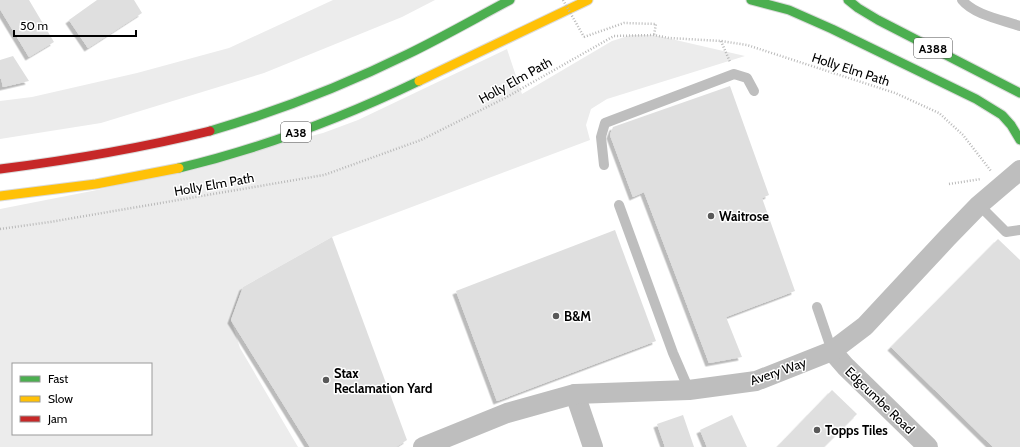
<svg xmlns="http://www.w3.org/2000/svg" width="1020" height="447" viewBox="0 0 1020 447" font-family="Cabin,sans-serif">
<defs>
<filter id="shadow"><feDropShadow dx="-3.5" dy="3.5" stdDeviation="0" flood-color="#0004"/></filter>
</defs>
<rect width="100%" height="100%" fill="#fff"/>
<g fill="#ececec" fill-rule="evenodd">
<path d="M333 0H435L402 17 264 73 101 123 0 139V101L32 97 137 73 229 48Z"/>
<path d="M631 35H654L745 56 607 99 591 109 586 125 590 140 332 237 243 287 231 320 240 348 298 447H0V209L97 190 323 133 358 120 507 49 522 94 612 41ZM13 364H151V434H13Z"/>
</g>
<g fill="#dfdfdf" filter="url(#shadow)">
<path d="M0 0H29L54 42 29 57 0 9Z"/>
<path d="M97 0H134L142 13 88 48 69 20Z"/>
<path d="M13 56 29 81 3 87 1 78 0 79V60Z"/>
<path d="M730 86 769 195 762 198 795 291 726 317 742 357 709 363 644 192 633 197 610 135 613 127Z"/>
<path d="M615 230 656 341 497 401 456 291Z"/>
<path d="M332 237 407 440 396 447H310L231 320 243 287Z"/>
<path d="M998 239 1020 260V447H993L891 347Z"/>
<path d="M832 390 857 414 824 447H777Z"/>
<path d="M683 415 694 447H665L657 424Z"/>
<path d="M732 415 747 447H707L700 430Z"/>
</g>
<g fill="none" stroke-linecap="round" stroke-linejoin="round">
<g stroke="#dbdbdb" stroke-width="11">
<g id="fast">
<path d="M751 0 789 10 832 29 976 99 1002 115 1011 125 1020 140"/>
<path d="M848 0 858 8 878 20 1020 93"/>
<path d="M210 131C278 111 345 85 408 54 443 37 476 18 510 0"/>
<path d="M179 168C259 149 344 117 419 81"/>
</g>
</g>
<g stroke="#dbdbdb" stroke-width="11">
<g id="slow">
<path d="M419 81 588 0"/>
<path d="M0 196 96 184 179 168"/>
</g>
</g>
<g stroke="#dbdbdb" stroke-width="11">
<path id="jam" d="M0 169C71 160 141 148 210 131"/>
</g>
<g stroke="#b9b9b9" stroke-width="2.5" stroke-dasharray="1 2" stroke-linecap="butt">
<path d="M584 37 624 23 656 24 654 35"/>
<path d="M721 41 730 62"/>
<path d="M949 184 981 179"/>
<path d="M0 229 50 222 324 175 421 140 505 98 614 36 654 35 669 38 721 41 747 45 895 93 939 113 963 135 991 171"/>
</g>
<g stroke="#bebebe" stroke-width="10">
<path d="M962 0C974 15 1003 20 1020 26"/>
<path d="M604 165 601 137 605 123 734 74 747 78 754 91"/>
<path d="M619 205 673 353 689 390"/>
<path d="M979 205 1006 232 1020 230"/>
<path d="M817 307 832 351"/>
</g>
<g stroke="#bebebe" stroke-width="20">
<path d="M832 351 845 366 928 447"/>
<path d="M575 394 593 447"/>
<path d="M423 447 507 413 575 394 689 390 756 381 832 351 865 326 947 238 979 205 1020 170"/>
</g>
<use href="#fast" stroke="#4caf50" stroke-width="9"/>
<use href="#slow" stroke="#ffc107" stroke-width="9"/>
<use href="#jam" stroke="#c62828" stroke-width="9"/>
<path stroke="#b9b9b9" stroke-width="2.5" stroke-dasharray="1 2" stroke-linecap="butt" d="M563 0 584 37"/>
</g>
<g fill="#595959" stroke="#fff" stroke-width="1.5">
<circle cx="711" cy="216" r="4"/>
<circle cx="556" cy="316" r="4"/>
<circle cx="326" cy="380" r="4"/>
<circle cx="817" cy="430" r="4"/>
</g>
<g text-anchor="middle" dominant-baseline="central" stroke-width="3" stroke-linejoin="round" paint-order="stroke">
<g fill="#fff" stroke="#4c4c4c" stroke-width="1">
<rect x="914" y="38" width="38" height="20" rx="3"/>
<rect x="281" y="122" width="30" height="20" rx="3"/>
</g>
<g font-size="12" font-weight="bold" fill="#000">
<text x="933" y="48">A388</text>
<text x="296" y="132">A38</text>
</g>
<g font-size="13" fill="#000" stroke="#fff">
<text transform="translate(851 69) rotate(18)">Holly Elm Path</text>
<text transform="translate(515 80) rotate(-29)">Holly Elm Path</text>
<text transform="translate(214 184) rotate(-10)">Holly Elm Path</text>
<text transform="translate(778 371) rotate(-19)">Avery Way</text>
<text transform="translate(880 400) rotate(44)">Edgcumbe Road</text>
</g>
<g font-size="13" font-weight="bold" fill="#000" stroke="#fff" text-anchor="start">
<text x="719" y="216">Waitrose</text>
<text x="564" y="316">B&amp;M</text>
<text x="334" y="373">Stax<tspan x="334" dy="15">Reclamation Yard</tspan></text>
<text x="825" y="430">Topps Tiles</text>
</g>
</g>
<rect x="12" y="363" width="140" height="72" fill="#ffffff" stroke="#999999"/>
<rect x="20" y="376" width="20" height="6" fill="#4caf50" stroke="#999999"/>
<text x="48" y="383" font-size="12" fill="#000000">Fast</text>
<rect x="20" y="396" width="20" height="6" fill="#ffc107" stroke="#999999"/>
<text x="48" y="403" font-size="12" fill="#000000">Slow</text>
<rect x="20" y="416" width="20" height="6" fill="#c62828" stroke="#999999"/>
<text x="48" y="423" font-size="12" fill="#000000">Jam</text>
<path d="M14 30v6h122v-6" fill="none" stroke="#000000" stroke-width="2"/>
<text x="20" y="30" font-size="12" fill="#000000" stroke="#ffffff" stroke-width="3" paint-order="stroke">50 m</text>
</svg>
